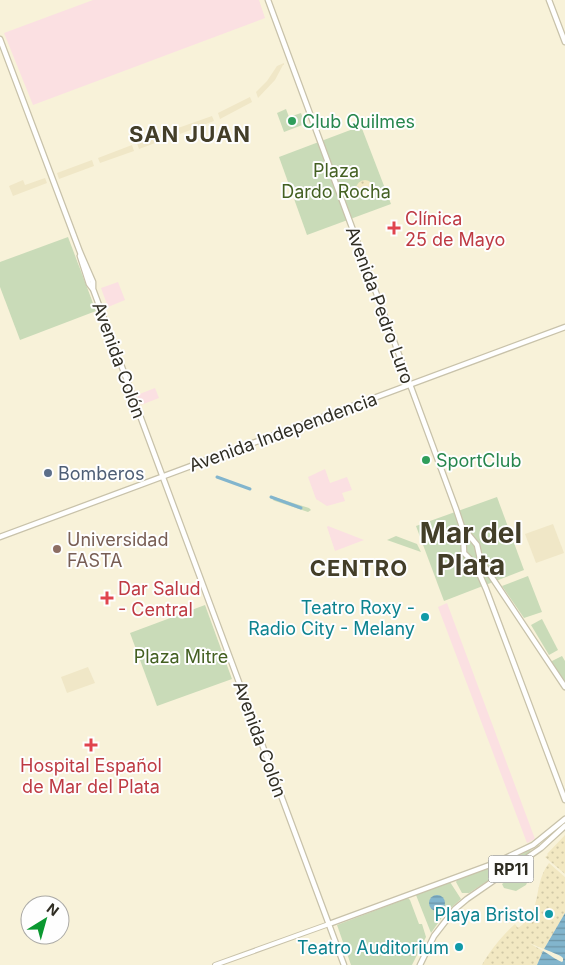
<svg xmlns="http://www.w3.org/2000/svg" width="565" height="965" viewBox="0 0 565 965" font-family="Inter,sans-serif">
<defs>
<pattern id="sand-dots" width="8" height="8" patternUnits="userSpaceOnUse" patternTransform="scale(1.25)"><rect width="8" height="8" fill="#f2e8c2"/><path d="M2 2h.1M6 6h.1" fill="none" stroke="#d0c7a6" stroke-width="1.8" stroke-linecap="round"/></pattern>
<pattern id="water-rules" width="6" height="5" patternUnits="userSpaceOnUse" patternTransform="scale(1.25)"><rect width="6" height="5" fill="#82b5cd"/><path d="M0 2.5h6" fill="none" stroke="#6b94a6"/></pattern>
</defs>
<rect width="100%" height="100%" fill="#f8f2d9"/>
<g fill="#fbe0e2">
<path d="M93 0H259L265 18 33 105 4 33Z"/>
<path d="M118 282 125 300 108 307 101 288Z"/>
<path d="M155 388 159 398 141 405 137 395Z"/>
<path d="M325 469 330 483 347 477 352 490 342 493 345 501 327 506 316 499 308 477Z"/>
<path d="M328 526 364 540 335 551 327 527Z"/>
<path d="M447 603 535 839 527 843 438 607Z"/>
</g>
<g fill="#f0e7c7">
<path d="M284 63V65H283L275 80 258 98 256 92 267 81 277 66Z"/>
<path d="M250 97 252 102 220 119 218 113Z"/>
<path d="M212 116 214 121 180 134 178 128Z"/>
<path d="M172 131 174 136 139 149 137 143Z"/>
<path d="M132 145 134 151 100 163 98 158Z"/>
<path d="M92 160 94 166 59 179 57 173Z"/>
<path d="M45 178 47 183 13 196 9 186 23 180 25 185Z"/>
<path d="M553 524 564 553 536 563 525 534Z"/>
<path d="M88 667 95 683 67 693 61 677Z"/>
</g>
<g fill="#c9dbb8">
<path d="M286 109 289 117 301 113 305 124 284 132 277 113Z"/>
<path d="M361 126 391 204 307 235 279 157Z"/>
<path d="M68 237 96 311 20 340 0 287V262Z"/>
<path d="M274 497 309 508 311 510 308 512 275 501 273 500Z"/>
<path d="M497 497 524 570 444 601 416 526Z"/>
<path d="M396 536 417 544 421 552 387 540Z"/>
<path d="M528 576 542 612 524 618 502 586Z"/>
<path d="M205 605 232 679 157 706 130 633Z"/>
<path d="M542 619 558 650 549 655 531 625Z"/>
<path d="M562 656 565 661V683L550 662Z"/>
<path d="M530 850 531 851 497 876 495 867Z"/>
<path d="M526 867 525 874 528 875 531 874 526 885 516 891 504 888 502 884Z"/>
<path d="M487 868 490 869 493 875 492 878 469 893H462L456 882 457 880Z"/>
<path d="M450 882 461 899 445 913 431 933 416 895Z"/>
<path d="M408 898 410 900 419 924H422L426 937 412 965H351L337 925Z"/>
</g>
<g fill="url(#sand-dots)">
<circle cx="365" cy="189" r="9"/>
<path d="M565 835V874L545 857 548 855 547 854Z"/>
<path d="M549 863 565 877V913L544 949 529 943 543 951 537 965H482C491 949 502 936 515 924L518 928C544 911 532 885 549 863Z"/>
</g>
<g fill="url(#water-rules)">
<circle cx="437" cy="903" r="8"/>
<path d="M565 913V965H537L543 951C549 954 556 960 562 962L563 961V958C559 954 550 952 544 949Z"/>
</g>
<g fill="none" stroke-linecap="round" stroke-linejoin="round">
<g stroke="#82b5cd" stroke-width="3">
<path d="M217 477 250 489"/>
<path d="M271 497 301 508"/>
</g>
<g stroke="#c8c2aa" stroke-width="6">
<path id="minor" d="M215 965 329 924"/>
</g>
<g stroke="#c8c2aa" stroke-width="7">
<g id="major">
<path d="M268 0 456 509 463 530 464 553 475 564 486 589 565 800"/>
<path d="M549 0 565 42"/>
<path d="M0 39 80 252 93 282V289L344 965"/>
<path d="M80 256 89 284 92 288"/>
<path d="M464 529 477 545 480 559 485 567 565 687"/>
<path d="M0 537 565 327"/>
<path d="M329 924 495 863 533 845 565 819"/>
<path d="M420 965 434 936 455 909 467 899 541 848 565 826"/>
</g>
</g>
<use href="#minor" stroke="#fff" stroke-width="4"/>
<use href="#major" stroke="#fff" stroke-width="4.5"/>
</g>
<g fill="#2e9e5b" stroke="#fefefe" stroke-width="2">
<circle cx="292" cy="121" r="5"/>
<circle cx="426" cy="460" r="5"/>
</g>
<g fill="#e0444e" stroke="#fefefe" stroke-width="2">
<path d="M391.5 220.5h5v5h5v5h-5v5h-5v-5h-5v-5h5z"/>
<path d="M104.5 590.5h5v5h5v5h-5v5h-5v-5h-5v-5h5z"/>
<path d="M88.5 737.5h5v5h5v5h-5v5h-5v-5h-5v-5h5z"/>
</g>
<circle fill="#5c6f8a" stroke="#fefefe" stroke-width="2" cx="48" cy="473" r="5"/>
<circle fill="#8d6e63" stroke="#fefefe" stroke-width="2" cx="57" cy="549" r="5"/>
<g fill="#0f9aa8" stroke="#fefefe" stroke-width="2">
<circle cx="425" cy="617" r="5"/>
<circle cx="549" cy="914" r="5"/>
<circle cx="459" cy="947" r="5"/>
</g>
<g text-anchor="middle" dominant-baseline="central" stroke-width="4" stroke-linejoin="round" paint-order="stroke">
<rect fill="#fefefe" stroke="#6d6c65" stroke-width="1" x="488.5" y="855.5" width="45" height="27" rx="4"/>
<g font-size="16" font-weight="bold" fill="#2f2d23">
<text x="511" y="869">RP11</text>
</g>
<g font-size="18" fill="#27864d" stroke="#fefefe" text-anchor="start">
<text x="302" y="121">Club Quilmes</text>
<text x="436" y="460">SportClub</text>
</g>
<g font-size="18" fill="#446022" stroke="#fefefe">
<text x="336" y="170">Plaza<tspan x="336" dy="21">Dardo Rocha</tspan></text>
<text x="181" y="656">Plaza Mitre</text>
</g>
<g font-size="18" fill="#be3a42" stroke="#fefefe" text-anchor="start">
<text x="405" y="218">Clínica<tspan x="405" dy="21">25 de Mayo</tspan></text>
<text x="118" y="588">Dar Salud<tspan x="118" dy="21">- Central</tspan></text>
<text x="91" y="765" text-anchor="middle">Hospital Español<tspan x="91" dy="21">de Mar del Plata</tspan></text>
</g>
<g font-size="18" fill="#2f2d23" stroke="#fefefe">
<text transform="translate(380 305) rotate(70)">Avenida Pedro Luro</text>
<text transform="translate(119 360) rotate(70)">Avenida Colón</text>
<text transform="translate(283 432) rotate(-20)">Avenida Independencia</text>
<text transform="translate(260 739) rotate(70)">Avenida Colón</text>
</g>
<g font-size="18" fill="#4e5e75" stroke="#fefefe" text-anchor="start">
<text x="58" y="473">Bomberos</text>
</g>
<g font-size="18" fill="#785e54" stroke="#fefefe" text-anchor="start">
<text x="67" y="539">Universidad<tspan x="67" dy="21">FASTA</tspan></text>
</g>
<g font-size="18" fill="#0d838f" stroke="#fefefe" text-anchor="end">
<text x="415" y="607">Teatro Roxy -<tspan x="415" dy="21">Radio City - Melany</tspan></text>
<text x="539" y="914">Playa Bristol</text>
<text x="449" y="947">Teatro Auditorium</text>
</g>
<g font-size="22" font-weight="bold" letter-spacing="1" fill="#433e29" stroke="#fefefe">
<text x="190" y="134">SAN JUAN</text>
<text x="359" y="568">CENTRO</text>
</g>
<g font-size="28" font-weight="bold" fill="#433e29" stroke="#fefefe">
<text x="471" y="533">Mar del<tspan x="471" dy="32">Plata</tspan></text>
</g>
</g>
<g transform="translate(45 920) rotate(37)"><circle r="24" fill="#fefefe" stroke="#abaaa6"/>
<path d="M0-4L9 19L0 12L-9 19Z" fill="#0a9830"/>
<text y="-8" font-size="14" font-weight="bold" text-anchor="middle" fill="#2f2d23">N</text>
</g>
</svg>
